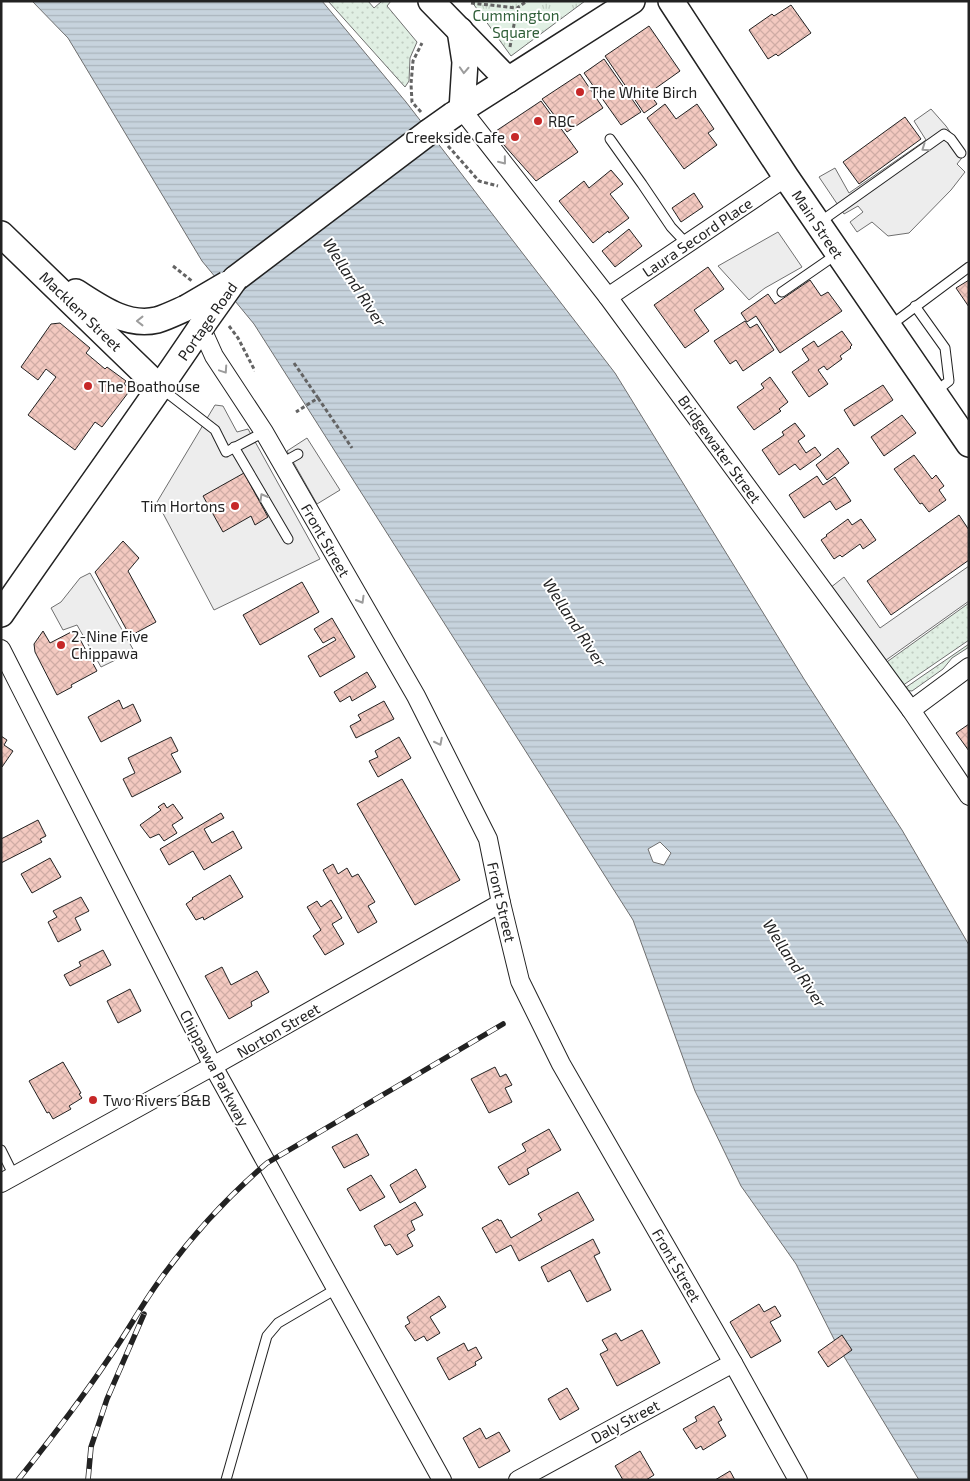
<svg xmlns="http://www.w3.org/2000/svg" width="970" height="1481" viewBox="0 0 970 1481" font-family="'Exo 2',sans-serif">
<defs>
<pattern id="grass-dots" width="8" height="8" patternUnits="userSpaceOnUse" patternTransform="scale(1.25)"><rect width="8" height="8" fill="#e0efe3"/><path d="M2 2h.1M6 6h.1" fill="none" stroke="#c0cdc2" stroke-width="1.8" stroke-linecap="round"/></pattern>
<pattern id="park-tufts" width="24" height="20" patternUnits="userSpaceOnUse" patternTransform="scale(1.25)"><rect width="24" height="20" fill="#e0efe3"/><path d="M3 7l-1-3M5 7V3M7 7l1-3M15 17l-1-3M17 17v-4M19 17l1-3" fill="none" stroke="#c0cdc2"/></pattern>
<pattern id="water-rules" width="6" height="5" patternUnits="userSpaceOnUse" patternTransform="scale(1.25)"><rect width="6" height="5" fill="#c7d3dd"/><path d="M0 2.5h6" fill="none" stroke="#abb5bd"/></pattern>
<pattern id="building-cross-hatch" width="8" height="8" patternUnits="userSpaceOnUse" patternTransform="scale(1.25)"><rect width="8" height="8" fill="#f3c9c0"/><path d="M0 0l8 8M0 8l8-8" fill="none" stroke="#d0aca5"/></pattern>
</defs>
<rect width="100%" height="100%" fill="#fff"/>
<g fill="url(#grass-dots)" stroke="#6f6f6f">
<path d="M328 1H368L374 8 382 1H391L387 6 417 42 410 58 409 81 405 87Z"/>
<path d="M969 603V640L899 688 884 664Z"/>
<path d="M969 644V647L952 658 943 669 912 691 902 690Z"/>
</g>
<path fill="url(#park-tufts)" stroke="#6f6f6f" d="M474 1H585L511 56 472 2Z"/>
<g fill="#ededed" stroke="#6f6f6f">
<path d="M931 109 946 126 965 154 957 164 965 172 951 190 909 233 888 236 872 222 857 232 850 222 863 212 858 206 844 214 819 177 835 168 849 193 926 140 914 121Z"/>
<path d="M778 232 802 267 765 288 749 300 718 266Z"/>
<path d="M215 405 223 406 237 432 248 429 320 559 214 610 157 502Z"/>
<path d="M307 438 340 490 317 504 287 451Z"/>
<path d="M969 566V601L882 663 830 588 844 577 880 628Z"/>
<path d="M90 573 134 651 101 667 77 625 63 630 51 608 61 602 80 578Z"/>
</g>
<path fill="url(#water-rules)" stroke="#6f6f6f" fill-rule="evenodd" d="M32 1H322L406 102 615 373 804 679 902 830 969 945V1480H919L837 1345 796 1264 741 1186 695 1091 633 920 254 324 202 261 68 38ZM660 842 671 853 664 865 653 862 648 849Z"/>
<g fill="url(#building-cross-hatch)" stroke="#222">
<path d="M791 5 811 33 778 56 776 54 768 59 749 30 772 14 774 16Z"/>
<path d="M649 26 680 71 649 93 657 104 644 113 605 56Z"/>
<path d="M604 59 641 112 621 125 584 73Z"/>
<path d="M580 74 603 108 567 132 542 99Z"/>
<path d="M541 101 578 152 536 181 495 135 496 131Z"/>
<path d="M665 104 676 119 697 104 714 129 708 133 717 145 684 169 647 118Z"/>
<path d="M905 117 921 139 859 184 843 162Z"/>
<path d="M611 170 623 184 610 194 629 218 609 233 608 231 593 243 559 201 584 181 589 188Z"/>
<path d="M694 193 703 207 681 222 672 208Z"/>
<path d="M629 229 642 246 615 267 602 251Z"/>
<path d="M708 267 724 289 694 310 709 331 685 348 654 305Z"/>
<path d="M810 280 821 296 828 292 842 311 780 353 756 316 747 322 741 313 768 294 775 304Z"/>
<path d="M969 280V307L956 288Z"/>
<path d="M745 321 750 328 757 324 774 350 743 371 736 360 730 364 714 341Z"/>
<path d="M60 323 90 348 86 353 105 369 107 367 126 381 124 384 131 389 102 427 95 422 75 450 28 415 56 377 46 369 38 380 21 367 51 324Z"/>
<path d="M842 331 852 345 850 347 851 348 840 356 842 359 827 370 824 366 818 370 828 384 809 397 792 372 809 360 802 349 814 341 818 347Z"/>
<path d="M770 377 788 402 779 409 781 411 754 430 737 407 764 388 761 384Z"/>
<path d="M883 385 893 400 854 426 844 410Z"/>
<path d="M902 415 916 433 884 456 871 437Z"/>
<path d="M795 423 805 436 798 441 806 453 815 447 821 455 800 470 795 464 779 475 762 450 784 435 782 432Z"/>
<path d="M838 448 849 463 827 480 816 465Z"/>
<path d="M914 455 932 479 936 475 944 486 939 490 946 500 929 512 922 503 920 504 894 469Z"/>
<path d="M244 473 268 517 255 525 251 516 223 532 203 496Z"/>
<path d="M817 476 823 485 835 477 851 501 836 510 830 501 804 518 789 495Z"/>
<path d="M959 515 969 530V560L891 615 867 581Z"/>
<path d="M848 519 852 525 861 519 876 540 863 549 860 544 842 557 840 555 834 559 821 540 827 536 826 535Z"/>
<path d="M123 541 139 558 128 571 156 622 130 636 95 572Z"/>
<path d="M302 582 319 612 260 645 243 615Z"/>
<path d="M332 618 355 657 320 677 308 656 336 640 334 637 323 643 314 629Z"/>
<path d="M75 630 97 671 71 685 72 687 57 695 35 652 34 644 43 631 50 643Z"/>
<path d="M367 672 376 687 352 701 350 696 340 702 334 692Z"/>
<path d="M119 700 123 709 133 704 141 721 101 742 88 717Z"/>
<path d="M384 701 394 719 356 738 350 726 361 720 358 715Z"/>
<path d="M969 724V751L956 733Z"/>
<path d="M1 736 7 740 4 745 13 751 2 767Z"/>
<path d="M171 737 178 751 171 754 181 772 132 797 123 779 135 773 128 758Z"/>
<path d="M399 737 411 758 378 777 369 761 378 757 375 751Z"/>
<path d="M402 779 460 880 415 905 357 804Z"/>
<path d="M164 803 167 808 173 804 183 818 172 825 177 833 164 841 159 834 150 838 140 825 161 810 158 807Z"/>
<path d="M221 813 224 818 204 829 212 843 233 831 242 848 204 870 193 851 169 865 160 849Z"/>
<path d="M38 820 46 836 40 839 42 842 1 863V839Z"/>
<path d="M50 858 61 877 32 893 21 874Z"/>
<path d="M333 864 338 874 347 868 352 877 358 874 375 902 368 906 377 922 358 933 323 870Z"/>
<path d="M230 875 243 897 204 920 203 917 196 920 186 904 193 899 192 898Z"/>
<path d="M81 897 89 911 75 918 81 930 58 942 48 922 57 917 53 911Z"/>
<path d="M331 900 342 918 332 924 344 944 325 955 313 936 321 930 307 907 317 901 321 907Z"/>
<path d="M103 950 111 965 70 986 64 975 81 966 79 962Z"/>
<path d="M222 967 231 985 257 971 269 992 251 1002 252 1006 229 1019 205 976Z"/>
<path d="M130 989 141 1011 118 1023 107 1001Z"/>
<path d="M63 1062 81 1093 79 1094 82 1098 69 1106 71 1109 53 1119 49 1112 47 1113 29 1081Z"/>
<path d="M495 1067 500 1077 506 1074 512 1085 505 1088 512 1102 489 1113 471 1079Z"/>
<path d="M549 1129 561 1150 527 1169 529 1174 509 1185 498 1167 526 1151 522 1144Z"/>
<path d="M357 1134 369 1155 344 1168 332 1147Z"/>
<path d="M416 1169 426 1187 400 1203 390 1185Z"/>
<path d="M371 1175 385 1197 360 1211 347 1189Z"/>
<path d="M578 1192 594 1220 519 1261 511 1245 496 1253 482 1228 498 1219 499 1221 501 1220 511 1238 542 1220 538 1214Z"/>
<path d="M415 1202 423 1215 411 1221 415 1230 407 1235 413 1246 397 1255 390 1244 385 1246 374 1226Z"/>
<path d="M593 1239 600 1253 594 1256 611 1290 587 1302 570 1270 548 1282 541 1267Z"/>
<path d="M439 1296 446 1307 430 1317 440 1333 427 1341 424 1336 415 1341 405 1326 410 1323 407 1317Z"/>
<path d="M759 1304 764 1312 775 1306 781 1316 770 1322 781 1341 751 1358 730 1322Z"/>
<path d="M642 1330 660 1363 617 1386 600 1354 608 1350 602 1340 616 1333 621 1341Z"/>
<path d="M842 1335 852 1350 828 1367 818 1352Z"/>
<path d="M464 1343 468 1351 476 1347 482 1358 475 1362 476 1365 449 1380 437 1358Z"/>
<path d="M567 1388 579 1409 560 1420 548 1399Z"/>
<path d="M714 1406 722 1420 718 1422 726 1436 703 1450 701 1446 696 1449 683 1429 697 1421 695 1417Z"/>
<path d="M480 1428 486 1439 499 1432 510 1451 479 1468 463 1438Z"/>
<path d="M640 1451 654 1475 646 1480H623L615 1466Z"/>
<path d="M730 1471 735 1480H715Z"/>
</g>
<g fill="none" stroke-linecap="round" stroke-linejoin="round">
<g stroke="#222" stroke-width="11">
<g id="lane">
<path d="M610 139 642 184 671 227 686 243"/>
<path d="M820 222 944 134 951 139 961 153"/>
<path d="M782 292 837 254"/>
<path d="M915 306 945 348 949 381 935 392"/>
<path d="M891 325 969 267"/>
<path d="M162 389 215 430 226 452 264 432"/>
<path d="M234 447 288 539"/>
<path d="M282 463 298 454"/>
<path d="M1 1150 14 1176"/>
<path d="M226 1480 267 1336 278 1323 336 1289"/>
</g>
</g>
<g stroke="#222" stroke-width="20">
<g id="street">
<path d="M462 110 608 297 911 710 969 796"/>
<path d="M608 297 786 177"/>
<path d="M201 327 214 356 264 432 416 696 488 839 501 903 520 981 561 1064 733 1363 798 1480"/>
<path d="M1 649 213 1066 442 1480"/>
<path d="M911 710 969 667"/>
<path d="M1 1183 213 1066 501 903"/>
<path d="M518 1480 733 1363"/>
</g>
</g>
<g stroke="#222" stroke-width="28">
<g id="secondary">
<path d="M431 1 508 80"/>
<path d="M671 1 786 177 969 444"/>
<path d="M460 30 465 62 462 110"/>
<path d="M453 115 632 1"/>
<path d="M1 234 160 388"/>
<path d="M235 279 429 132"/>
<path d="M76 292C101 308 127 327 157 320 167 317 177 312 186 308"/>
<path d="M1 614C67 518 136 424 201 327"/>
</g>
</g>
<g stroke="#646464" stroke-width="3" stroke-dasharray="4 2.5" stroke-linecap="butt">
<path d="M471 3 517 8 527 1"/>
<path d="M510 47 517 8"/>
<path d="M421 112 412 102 411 84 413 61 422 43"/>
<path d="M448 146 479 181 498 186"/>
<path d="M173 266 192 281"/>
<path d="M229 326 238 338 255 371"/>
<path d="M294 363 318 398 296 412"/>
<path d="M318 398 352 448"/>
</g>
<use href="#lane" stroke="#fff" stroke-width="9"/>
<use href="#street" stroke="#fff" stroke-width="18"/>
<use href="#secondary" stroke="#fff" stroke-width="25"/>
<g stroke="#222" stroke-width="5.5">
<g id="rail">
<path d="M18 1480C50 1440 81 1400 109 1358 126 1334 140 1308 157 1284 188 1240 226 1198 267 1163L503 1024"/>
<path d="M88 1480 91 1447 107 1399 144 1314"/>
</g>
</g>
<use href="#rail" stroke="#fff" stroke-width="4" stroke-dasharray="11" stroke-linecap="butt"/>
<g stroke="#222" stroke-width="28" stroke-linecap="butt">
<g id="secondary-bridge">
<path d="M429 132 453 115"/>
<path d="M186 308 227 284"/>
<path d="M201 327 235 279"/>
</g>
</g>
<use href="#secondary-bridge" stroke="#fff" stroke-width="25"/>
</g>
<defs><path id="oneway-chevron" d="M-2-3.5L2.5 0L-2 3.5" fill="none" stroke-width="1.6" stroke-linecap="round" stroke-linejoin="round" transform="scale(1.25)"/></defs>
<g stroke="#9c9c9c">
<use href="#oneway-chevron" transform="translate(464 70) rotate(93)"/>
<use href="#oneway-chevron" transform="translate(925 148) rotate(145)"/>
<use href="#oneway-chevron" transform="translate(503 161) rotate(51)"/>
<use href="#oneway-chevron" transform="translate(140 321) rotate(180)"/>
<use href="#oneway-chevron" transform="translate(224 370) rotate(56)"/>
<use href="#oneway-chevron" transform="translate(263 497) rotate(-120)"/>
<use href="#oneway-chevron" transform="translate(361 600) rotate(60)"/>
<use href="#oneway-chevron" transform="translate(439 742) rotate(63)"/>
</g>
<g fill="#c62828" stroke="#fff" stroke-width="2">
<circle cx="580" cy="92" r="5"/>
<circle cx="538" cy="121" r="5"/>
<circle cx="515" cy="137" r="5"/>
<circle cx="88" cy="386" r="5"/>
<circle cx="235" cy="506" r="5"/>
<circle cx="61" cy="645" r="5"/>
<circle cx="93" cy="1100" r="5"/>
</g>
<g text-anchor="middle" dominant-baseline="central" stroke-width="4" stroke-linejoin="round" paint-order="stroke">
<g font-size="15" fill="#2f5e38" stroke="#fff">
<text x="516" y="15">Cummington<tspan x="516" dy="17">Square</tspan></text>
</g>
<g font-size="15" fill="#222" stroke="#fff" text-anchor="start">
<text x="590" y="92">The White Birch</text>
<text x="548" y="121">RBC</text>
<text x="505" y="137" text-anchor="end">Creekside Cafe</text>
<text x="98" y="386">The Boathouse</text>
<text x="225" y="506" text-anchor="end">Tim Hortons</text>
<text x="71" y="636">2-Nine Five<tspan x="71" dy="17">Chippawa</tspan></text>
<text x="103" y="1100">Two Rivers B&amp;B</text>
</g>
<g font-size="15" fill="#222" stroke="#fff">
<text transform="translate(818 224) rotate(56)">Main Street</text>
<text transform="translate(697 237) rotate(-34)">Laura Secord Place</text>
<text transform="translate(81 311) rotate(44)">Macklem Street</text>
<text transform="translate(207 321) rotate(-55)">Portage Road</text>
<text transform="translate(720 449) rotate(54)">Bridgewater Street</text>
<text transform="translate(326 540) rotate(60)">Front Street</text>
<text transform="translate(502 902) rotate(77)">Front Street</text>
<text transform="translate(278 1030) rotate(-30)">Norton Street</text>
<text transform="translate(215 1068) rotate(62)">Chippawa Parkway</text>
<text transform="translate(677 1265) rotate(60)">Front Street</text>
<text transform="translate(625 1421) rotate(-28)">Daly Street</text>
</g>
<g font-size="16" font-style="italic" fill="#222" stroke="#fff">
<text transform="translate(355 282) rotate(57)">Welland River</text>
<text transform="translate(575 622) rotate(57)">Welland River</text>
<text transform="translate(795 963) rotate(57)">Welland River</text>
</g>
</g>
<rect width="970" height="1481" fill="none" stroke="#222222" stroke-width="5"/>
</svg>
